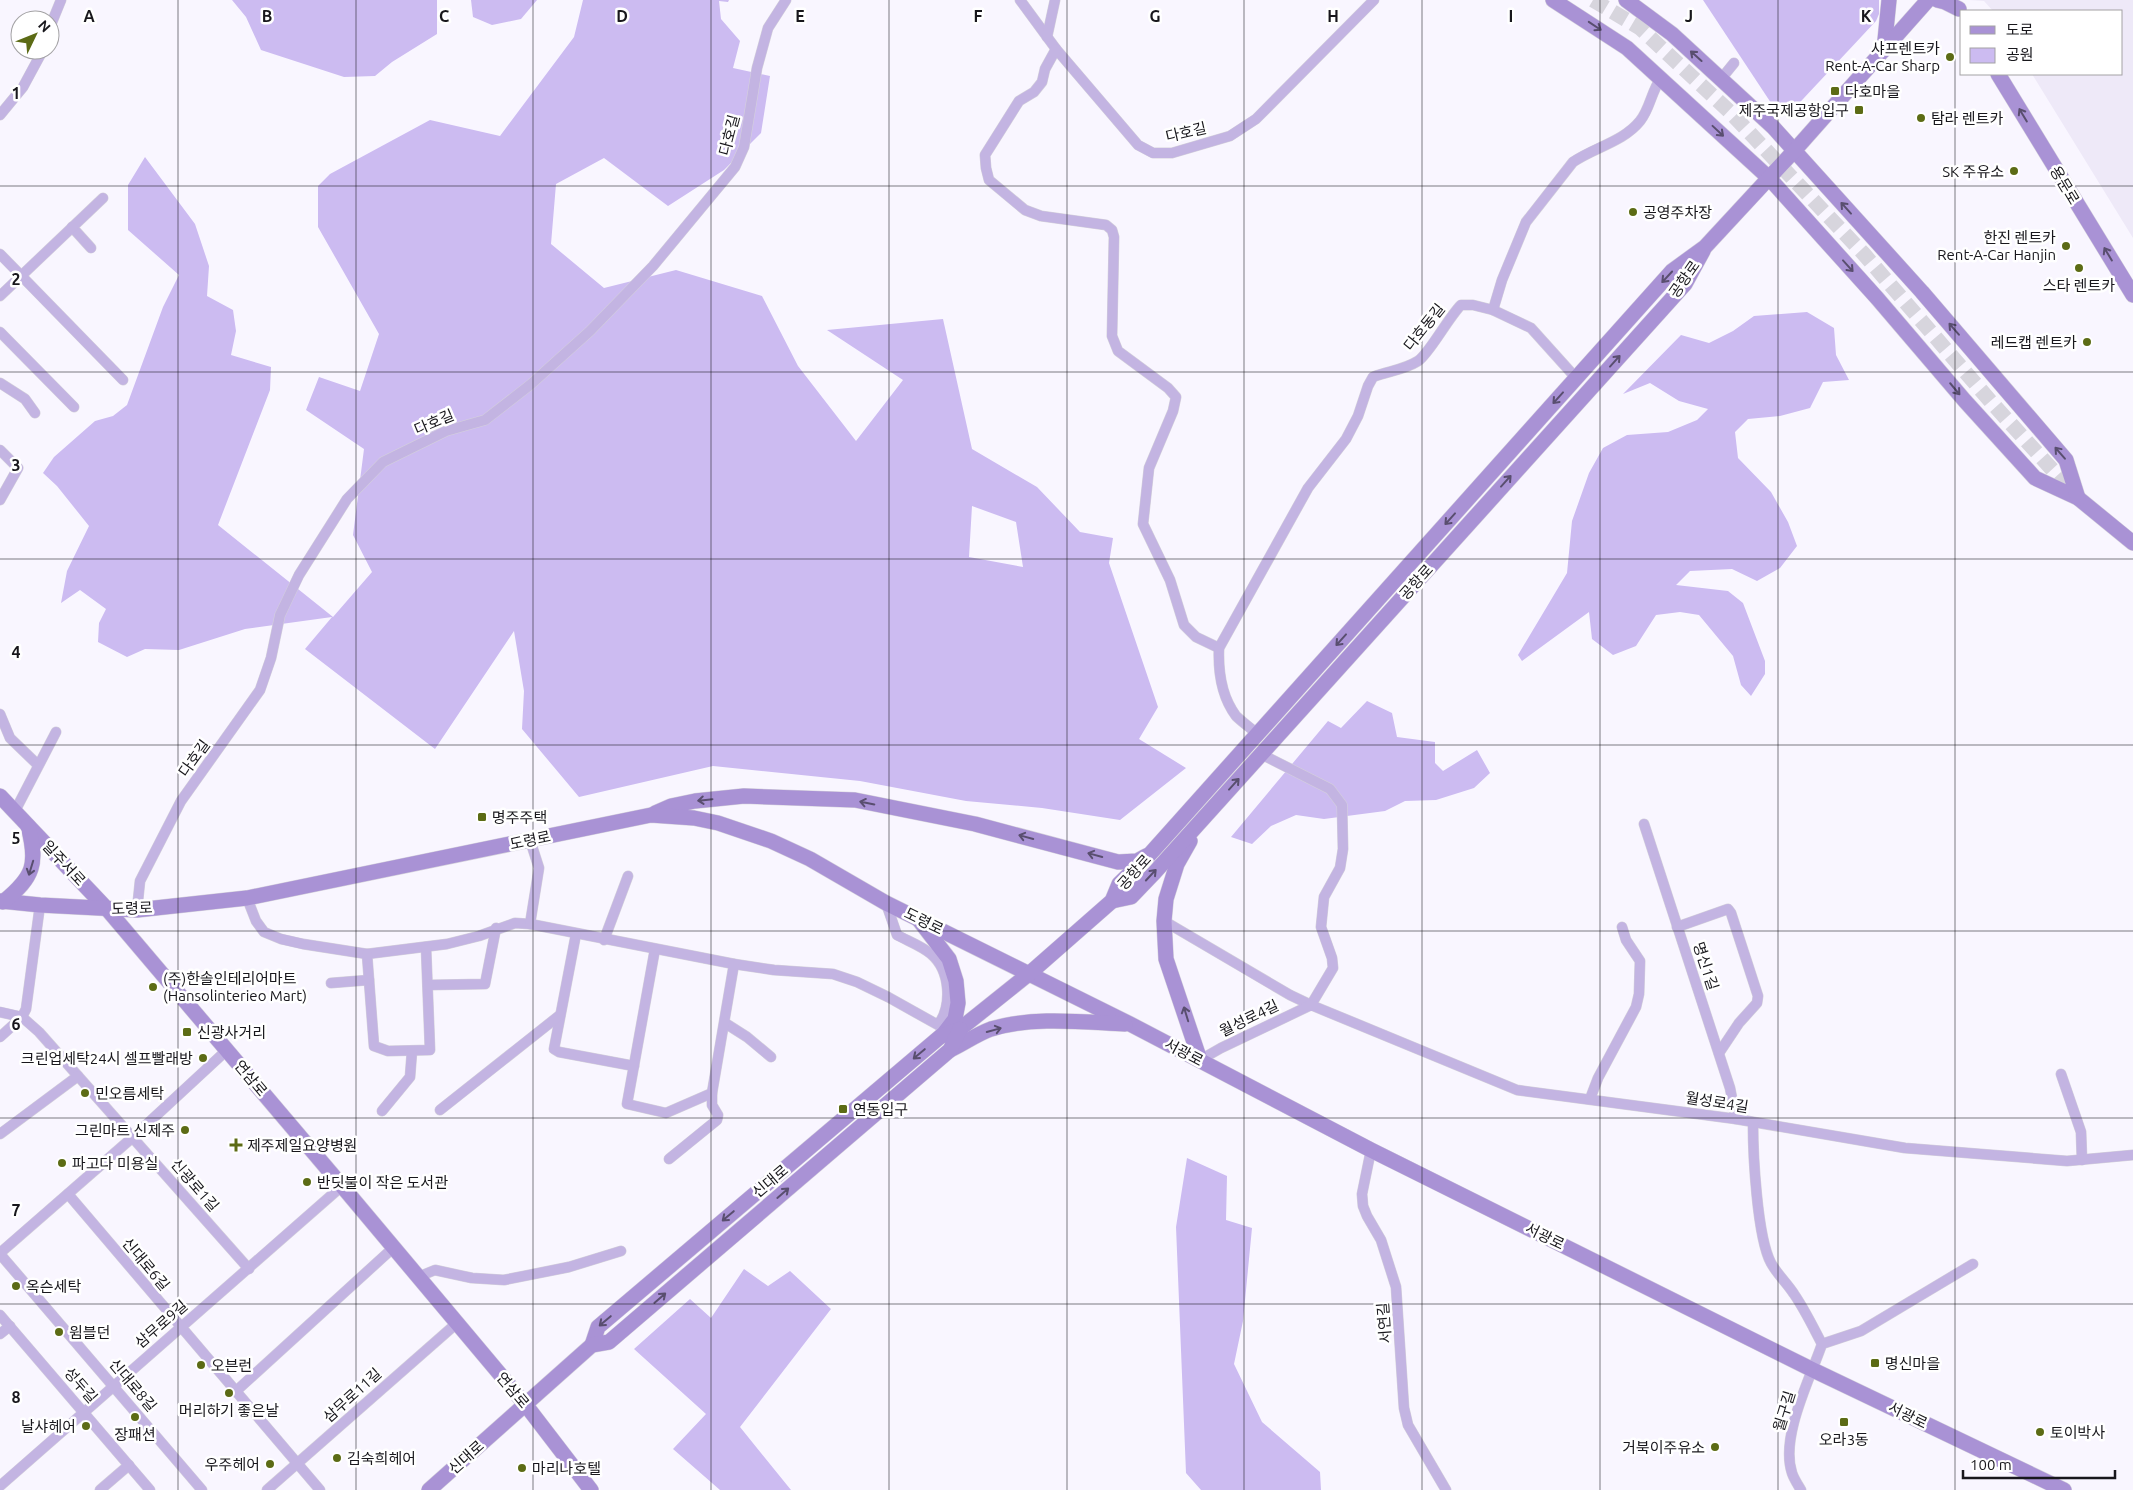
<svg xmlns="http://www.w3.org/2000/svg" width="2133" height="1490" viewBox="0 0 2133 1490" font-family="Ubuntu,'Noto Sans KR',sans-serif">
<rect width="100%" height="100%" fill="#f9f6ff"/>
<path fill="#eee9f8" d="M1969 0H2133V238L2032 74H2122V11H1993L1984 1Z"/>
<g fill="#ccbbf1" fill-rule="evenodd">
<path d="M232 0H437V34L392 62 375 76 344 77 261 50 246 17Z"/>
<path d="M471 0H537L521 19 492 25 473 17Z"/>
<path d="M583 0H729L728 2 719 1 721 19 740 41 733 68 770 76 761 133 724 170 668 206 604 158 556 184 551 244 604 288 676 270 762 296 798 366 856 441 903 380 827 330 943 319 972 449 1037 487 1080 532 1113 538 1109 563 1158 707 1139 739 1186 768 1120 820 1042 808 966 801 860 781 713 766 579 797 522 729 524 691 514 631 435 749 305 649 332 617 245 629 179 650 145 649 127 657 98 642 99 623 106 609 80 590 61 603 67 571 89 526 57 486 43 473 54 457 95 421 113 416 127 405 163 307 179 275 128 230V185L145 157 195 224 209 266 207 296 233 310 236 331 231 355 271 367 270 390 218 525 333 617 372 572 353 535 364 449 306 410 319 377 360 391 379 334 318 227V186L330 174 430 120 500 136 574 37ZM972 506 1016 522 1023 567 969 557Z"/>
<path d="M1703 0H1879V14L1876 21 1789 114 1784 115 1777 112Z"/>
<path d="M1807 312 1834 328 1836 355 1849 380 1823 382 1810 408 1780 416 1748 419 1735 432 1738 458 1771 492 1788 522 1797 546 1780 568 1757 581 1732 569 1690 571 1676 585 1728 591 1743 603 1765 661V674L1751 696 1741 685 1733 656 1699 615 1680 612 1656 615 1636 646 1613 655 1592 639 1589 612 1522 661 1518 655 1567 573 1572 521 1589 473 1603 448 1627 435 1668 432 1697 420 1708 409 1679 401 1650 383 1623 394 1681 335 1709 343 1733 331 1754 316Z"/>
<path d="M1367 701 1392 713 1397 737 1435 742V763L1443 771 1477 750 1490 773 1474 788 1436 800 1405 801 1385 811 1324 819 1296 815 1271 826 1252 844 1231 837 1328 721 1341 728Z"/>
<path d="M1187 1158 1227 1176 1226 1220 1252 1228 1243 1321 1234 1364 1262 1422 1320 1472 1321 1490H1201L1186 1473 1176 1227Z"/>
<path d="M744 1269 768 1286 790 1271 831 1309 740 1427 791 1490H720L673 1449 706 1414 634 1349 690 1299 711 1318Z"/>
</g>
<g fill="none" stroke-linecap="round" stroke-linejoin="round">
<path stroke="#d7d5dd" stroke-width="15" stroke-dasharray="15 8" stroke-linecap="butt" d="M1593 0 1640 28 1730 112 1863 253 1992 403 2078 498"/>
<g stroke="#d5d2db" stroke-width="11">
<g id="street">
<path d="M1020 0 1056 49 1138 145 1153 153H1172L1230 136 1256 119 1374 0"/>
<path d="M50 27 61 0"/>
<path d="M1047 37 1055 0"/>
<path d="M1056 49 1045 69 1042 82 1034 92 1019 101 985 155 986 168 989 180 1025 210 1041 216 1106 225 1112 230 1114 237 1112 336 1118 351 1168 388 1176 397 1173 411 1149 468 1143 524 1170 580 1184 625 1196 637 1219 648"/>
<path d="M1721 79 1734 63"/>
<path d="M0 115 23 87 43 50"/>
<path d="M72 227 91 248"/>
<path d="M0 254 123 380"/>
<path d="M0 296 103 198"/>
<path d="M1493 310 1531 328 1576 378"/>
<path d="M0 332 74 407"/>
<path d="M0 383 25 399 35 413"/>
<path d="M0 450 18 468 0 500"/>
<path d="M0 714 10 738 38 765"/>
<path d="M1257 734C1251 728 1242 722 1236 716 1221 696 1218 672 1219 648L1308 488 1346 439 1358 416 1368 386 1373 377C1388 371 1404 370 1418 361 1429 354 1448 318 1461 305H1473L1493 310 1502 280 1526 222 1573 162C1595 147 1623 142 1640 121 1650 109 1651 92 1661 78"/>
<path d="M15 811 56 732"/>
<path d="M1644 824 1730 1088 1736 1119"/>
<path d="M247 898 256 921 264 932 281 939 303 944 367 954 447 944 479 936 515 923 530 924 734 964 774 970 833 974 857 982 888 997 938 1025C952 1006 951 971 931 954 922 946 908 941 897 935L886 903"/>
<path d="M137 910 140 881 181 801 260 690 271 658 280 615 299 575 347 499 383 462 446 431 485 420 530 385 590 331 653 266 735 167 744 147 757 68 768 28 786 0"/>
<path d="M1164 921 1290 995 1311 1005 1333 968 1332 958 1321 927 1324 897 1340 868 1343 849 1342 805 1330 789 1261 754"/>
<path d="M530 924 539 868 530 840"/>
<path d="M1677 927 1728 909 1731 913 1758 996 1757 1003 1739 1023 1719 1053"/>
<path d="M576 934 554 1049 559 1052 634 1066"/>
<path d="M604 940 628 876"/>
<path d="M655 949 627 1104 666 1113 712 1093"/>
<path d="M367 954 374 1046 388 1051 430 1050 426 947"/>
<path d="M331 983 369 980"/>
<path d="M428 985 485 984 496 928"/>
<path d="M0 1012 22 1017 39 1032 249 1269"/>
<path d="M725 1023 747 1037 771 1057"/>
<path d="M0 1037 22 1017 26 1009 40 905"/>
<path d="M1200 1060 1221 1048 1311 1005 1517 1090 1736 1119 1905 1148 2067 1161 2133 1155"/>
<path d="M2061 1074 2081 1132 2082 1160"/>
<path d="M1590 1099 1598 1078 1636 1007 1639 994 1640 961 1626 940 1622 927"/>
<path d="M440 1110 560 1015"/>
<path d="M382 1111 410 1077 412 1051"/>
<path d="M1753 1123C1753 1154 1757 1237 1771 1263 1777 1274 1787 1283 1794 1294 1805 1310 1813 1327 1822 1344"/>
<path d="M0 1134 78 1076"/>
<path d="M1371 1150 1362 1194 1363 1206 1367 1216 1381 1240 1396 1287 1404 1408 1408 1425 1446 1490"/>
<path d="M669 1159 717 1120 718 1115 712 1105V1093L734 964"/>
<path d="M68 1194 320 1490"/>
<path d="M0 1253 133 1137 227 1050"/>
<path d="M0 1254 202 1490"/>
<path d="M418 1277 435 1270 472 1278 504 1280 569 1267 621 1251"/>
<path d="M0 1315 150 1490"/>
<path d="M0 1334 10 1326"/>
<path d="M235 1392 393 1248"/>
<path d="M0 1486 342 1186"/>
<path d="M100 1490 129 1465"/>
<path d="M267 1490 457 1323"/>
<path d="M1801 1490C1798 1485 1794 1479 1792 1473 1780 1437 1810 1379 1822 1344L1861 1331 1973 1264"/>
</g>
</g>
<g stroke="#d5d2db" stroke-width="16">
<g id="secondary">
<path d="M1553 0 1627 48 1769 178 1877 298 1965 401 2035 478 2078 498 2133 543"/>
<path d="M1626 0 1672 34 1773 127 1922 292 2066 460 2078 498"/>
<path d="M1937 0 1945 2 1959 9"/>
<path d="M1884 50 1889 0"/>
<path d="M1998 74 2133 295"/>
<path d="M0 796 107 909 342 1186 525 1404 591 1490"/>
<path d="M655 813 671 806 695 801 744 796 855 800 975 824 1118 862 1137 861 1146 856"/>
<path d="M1190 841 1177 864 1166 899 1164 921 1166 959 1200 1060"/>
<path d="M0 901 40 905 137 910 247 898 651 815 694 818 718 823 771 841 810 859 886 903 1130 1024 1371 1150 1813 1370 2064 1490"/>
<path d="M1112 901 1131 897 1155 872 1685 284 1703 251"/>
<path d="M3 902C34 877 38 864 28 826"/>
<path d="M919 920 949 959 956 981 958 1003 955 1019 942 1036"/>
<path d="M950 1050C963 1044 977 1034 991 1029 1034 1016 1082 1022 1125 1024"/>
<path d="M592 1345 598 1327 941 1036 960 1029 1030 973 1112 901 1119 884 1150 854 1672 271 1705 247 1794 151 1928 0"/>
<path d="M429 1490 592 1345 609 1342 950 1050 960 1029"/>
</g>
</g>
<use href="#street" stroke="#c3b4e2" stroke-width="10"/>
<use href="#secondary" stroke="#a992d5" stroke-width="15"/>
</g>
<defs><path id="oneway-shaft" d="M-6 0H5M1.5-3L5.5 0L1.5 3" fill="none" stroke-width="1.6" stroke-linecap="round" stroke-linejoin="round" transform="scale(1.25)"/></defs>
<g stroke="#594e6f">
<use href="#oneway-shaft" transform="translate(1595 26) rotate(34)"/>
<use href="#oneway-shaft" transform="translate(1696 56) rotate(-138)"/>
<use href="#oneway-shaft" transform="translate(2023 115) rotate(-121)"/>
<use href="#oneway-shaft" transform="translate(1718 131) rotate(43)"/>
<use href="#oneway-shaft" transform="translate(1846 208) rotate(-132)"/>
<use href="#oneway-shaft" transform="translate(2108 254) rotate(-121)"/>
<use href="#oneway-shaft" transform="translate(1848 266) rotate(48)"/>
<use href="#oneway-shaft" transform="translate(1667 277) rotate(133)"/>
<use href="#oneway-shaft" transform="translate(1954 329) rotate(-131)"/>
<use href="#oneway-shaft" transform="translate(1615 361) rotate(-48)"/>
<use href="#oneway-shaft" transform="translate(1955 389) rotate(50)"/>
<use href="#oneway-shaft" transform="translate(1558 398) rotate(132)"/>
<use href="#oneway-shaft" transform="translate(2060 453) rotate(-131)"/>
<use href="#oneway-shaft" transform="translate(1506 481) rotate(-48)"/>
<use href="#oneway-shaft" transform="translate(1450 519) rotate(132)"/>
<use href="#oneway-shaft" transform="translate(1341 640) rotate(132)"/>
<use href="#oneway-shaft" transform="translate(1234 784) rotate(-48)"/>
<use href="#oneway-shaft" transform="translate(705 800) rotate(174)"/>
<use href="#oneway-shaft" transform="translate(867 803) rotate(-169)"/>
<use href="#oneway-shaft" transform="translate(1026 837) rotate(-165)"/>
<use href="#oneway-shaft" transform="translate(1095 855) rotate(-165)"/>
<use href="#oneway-shaft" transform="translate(31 868) rotate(107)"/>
<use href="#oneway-shaft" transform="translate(1151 875) rotate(-47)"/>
<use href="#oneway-shaft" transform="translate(1186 1014) rotate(-107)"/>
<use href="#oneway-shaft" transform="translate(994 1030) rotate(-15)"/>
<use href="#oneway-shaft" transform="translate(919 1054) rotate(140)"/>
<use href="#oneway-shaft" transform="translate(783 1193) rotate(-41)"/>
<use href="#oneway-shaft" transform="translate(728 1216) rotate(140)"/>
<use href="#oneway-shaft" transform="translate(660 1298) rotate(-41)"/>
<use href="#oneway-shaft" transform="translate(605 1321) rotate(140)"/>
</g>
<path fill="none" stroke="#18171c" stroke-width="1" stroke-opacity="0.55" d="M178 0V1490M356 0V1490M533 0V1490M711 0V1490M889 0V1490M1067 0V1490M1244 0V1490M1422 0V1490M1600 0V1490M1778 0V1490M1955 0V1490M0 186H2133M0 372H2133M0 559H2133M0 745H2133M0 931H2133M0 1118H2133M0 1304H2133"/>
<g fill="#5c6b15" stroke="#fff" stroke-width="2">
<circle cx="1950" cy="57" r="5"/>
<rect x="1830" y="86" width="10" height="10" rx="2.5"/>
<rect x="1854" y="105" width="10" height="10" rx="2.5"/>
<circle cx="1921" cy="118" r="5"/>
<circle cx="2014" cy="171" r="5"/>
<circle cx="1633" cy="212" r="5"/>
<circle cx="2066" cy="246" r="5"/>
<circle cx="2079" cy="268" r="5"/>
<circle cx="2087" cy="342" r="5"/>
<rect x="477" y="812" width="10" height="10" rx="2.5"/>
<circle cx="153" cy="987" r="5"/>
<rect x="182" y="1027" width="10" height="10" rx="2.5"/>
<circle cx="203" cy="1058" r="5"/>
<circle cx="85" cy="1093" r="5"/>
<rect x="838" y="1104" width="10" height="10" rx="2.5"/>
<circle cx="185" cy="1130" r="5"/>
<path d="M233.5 1137.5h5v5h5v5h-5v5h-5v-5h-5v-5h5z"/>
<circle cx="62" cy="1163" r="5"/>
<circle cx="307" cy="1182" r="5"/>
<circle cx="16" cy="1286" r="5"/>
<circle cx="59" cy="1332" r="5"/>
<rect x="1870" y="1358" width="10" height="10" rx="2.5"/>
<circle cx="201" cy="1365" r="5"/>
<circle cx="229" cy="1393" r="5"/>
<circle cx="135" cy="1417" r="5"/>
<rect x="1839" y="1417" width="10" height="10" rx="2.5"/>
<circle cx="86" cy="1426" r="5"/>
<circle cx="2040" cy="1432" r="5"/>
<circle cx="1715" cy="1447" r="5"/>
<circle cx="337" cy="1458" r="5"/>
<circle cx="270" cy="1464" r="5"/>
<circle cx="522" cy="1468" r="5"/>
</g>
<g text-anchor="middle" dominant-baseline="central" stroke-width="5" stroke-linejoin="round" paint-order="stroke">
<g font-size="15" fill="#18171c" stroke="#fff" text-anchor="start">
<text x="1940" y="48" text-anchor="end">샤프렌트카<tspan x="1940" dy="17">Rent-A-Car Sharp</tspan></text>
<text x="1845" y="91">다호마을</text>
<text x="1849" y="110" text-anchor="end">제주국제공항입구</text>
<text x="1931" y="118">탐라 렌트카</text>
<text x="2004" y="171" text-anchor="end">SK 주유소</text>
<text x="1643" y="212">공영주차장</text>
<text x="2056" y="237" text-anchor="end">한진 렌트카<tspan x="2056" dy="17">Rent-A-Car Hanjin</tspan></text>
<text x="2079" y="285" text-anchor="middle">스타 렌트카</text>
<text x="2077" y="342" text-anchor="end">레드캡 렌트카</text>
<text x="492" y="817">명주주택</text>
<text x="163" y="978">(주)한솔인테리어마트<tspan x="163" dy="17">(Hansolinterieo Mart)</tspan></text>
<text x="197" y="1032">신광사거리</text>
<text x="193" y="1058" text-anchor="end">크린업세탁24시 셀프빨래방</text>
<text x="95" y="1093">민오름세탁</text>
<text x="853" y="1109">연동입구</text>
<text x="175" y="1130" text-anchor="end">그린마트 신제주</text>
<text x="247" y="1145">제주제일요양병원</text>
<text x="72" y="1163">파고다 미용실</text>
<text x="317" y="1182">반딧불이 작은 도서관</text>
<text x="26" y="1286">옥슨세탁</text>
<text x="69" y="1332">윔블던</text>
<text x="1885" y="1363">명신마을</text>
<text x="211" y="1365">오븐런</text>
<text x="229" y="1410" text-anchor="middle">머리하기 좋은날</text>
<text x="76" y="1426" text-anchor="end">날샤헤어</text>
<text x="2050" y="1432">토이박사</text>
<text x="135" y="1434" text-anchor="middle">장패션</text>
<text x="1844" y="1439" text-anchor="middle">오라3동</text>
<text x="1705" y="1447" text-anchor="end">거북이주유소</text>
<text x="347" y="1458">김숙희헤어</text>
<text x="260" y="1464" text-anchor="end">우주헤어</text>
<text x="532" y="1468">마리나호텔</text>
</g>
<g font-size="15" fill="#18171c" stroke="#fff">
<text transform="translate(1186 132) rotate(-13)">다호길</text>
<text transform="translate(729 135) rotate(-75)">다호길</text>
<text transform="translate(2065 185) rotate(59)">용문로</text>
<text transform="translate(1684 279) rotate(-55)">공항로</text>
<text transform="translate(1424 327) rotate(-51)">다호동길</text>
<text transform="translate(434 422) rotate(-23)">다호길</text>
<text transform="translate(1416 582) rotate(-48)">공항로</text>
<text transform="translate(194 758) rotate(-54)">다호길</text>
<text transform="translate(530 840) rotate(-12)">도령로</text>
<text transform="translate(64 863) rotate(47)">일주서로</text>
<text transform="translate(1134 872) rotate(-48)">공항로</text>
<text transform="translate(132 908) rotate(-2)">도령로</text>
<text transform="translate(924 921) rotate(26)">도령로</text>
<text transform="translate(1706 966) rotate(72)">명신1길</text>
<text transform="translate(1249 1018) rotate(-26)">월성로4길</text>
<text transform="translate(1184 1052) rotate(28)">서광로</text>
<text transform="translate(251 1078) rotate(50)">연삼로</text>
<text transform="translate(1717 1102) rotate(9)">월성로4길</text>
<text transform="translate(770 1181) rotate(-40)">신대로</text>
<text transform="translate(195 1185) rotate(49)">신광로1길</text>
<text transform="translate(1545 1236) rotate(26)">서광로</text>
<text transform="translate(146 1264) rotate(50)">신대로6길</text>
<text transform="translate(1384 1323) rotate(-94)">서연길</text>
<text transform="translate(161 1324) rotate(-41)">삼무로9길</text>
<text transform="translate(81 1385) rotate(49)">성두길</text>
<text transform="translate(133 1385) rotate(50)">신대로8길</text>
<text transform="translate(513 1390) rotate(50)">연삼로</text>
<text transform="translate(352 1395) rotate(-42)">삼무로11길</text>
<text transform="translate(1784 1411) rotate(-73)">월구길</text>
<text transform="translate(1908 1415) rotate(26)">서광로</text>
<text transform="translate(466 1457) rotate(-42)">신대로</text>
</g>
</g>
<g font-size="16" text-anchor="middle" font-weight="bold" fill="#18171c" stroke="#fff" stroke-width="5" stroke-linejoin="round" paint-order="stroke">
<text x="89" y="22">A</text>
<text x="267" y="22">B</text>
<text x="444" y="22">C</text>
<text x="622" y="22">D</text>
<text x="800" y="22">E</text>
<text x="978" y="22">F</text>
<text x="1155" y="22">G</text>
<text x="1333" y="22">H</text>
<text x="1511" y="22">I</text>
<text x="1689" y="22">J</text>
<text x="1866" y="22">K</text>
<text x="16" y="99">1</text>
<text x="16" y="285">2</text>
<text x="16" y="471">3</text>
<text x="16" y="658">4</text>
<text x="16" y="844">5</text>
<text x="16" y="1030">6</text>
<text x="16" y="1216">7</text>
<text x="16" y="1403">8</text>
</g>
<rect x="1960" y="10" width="162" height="65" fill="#ffffff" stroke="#a3a2a4"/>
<rect x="1970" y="26" width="25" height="8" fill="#a992d5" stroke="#a3a2a4"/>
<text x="2006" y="35" font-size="15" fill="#18171c">도로</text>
<rect x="1970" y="48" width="25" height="15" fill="#ccbbf1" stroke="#a3a2a4"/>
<text x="2006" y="60" font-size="15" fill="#18171c">공원</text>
<g transform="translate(35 35) rotate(47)"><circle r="24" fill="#ffffff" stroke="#a3a2a4"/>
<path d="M0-4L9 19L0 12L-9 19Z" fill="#5c6b15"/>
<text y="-8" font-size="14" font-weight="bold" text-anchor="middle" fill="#18171c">N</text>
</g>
<path d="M1963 1470v8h152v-8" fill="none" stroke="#18171c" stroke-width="2.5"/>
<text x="1970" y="1470" font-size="15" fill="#18171c" stroke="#ffffff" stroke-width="4" paint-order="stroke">100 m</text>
</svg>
